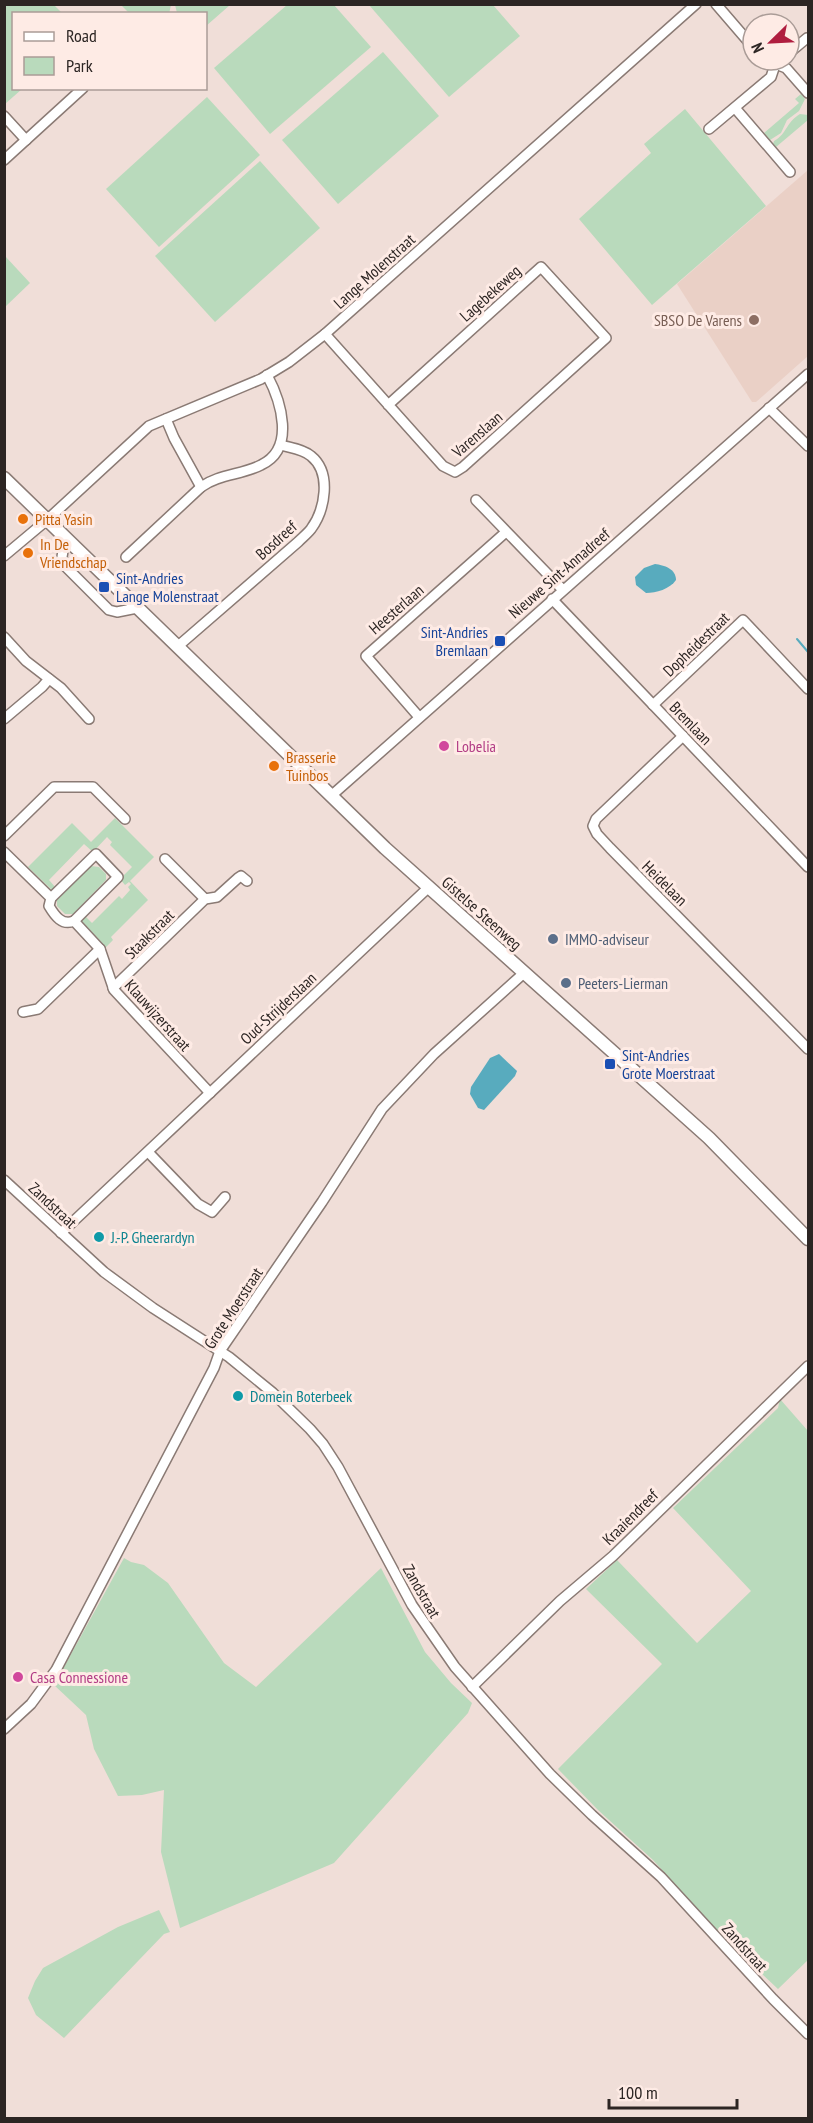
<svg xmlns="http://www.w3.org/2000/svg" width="813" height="2123" viewBox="0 0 813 2123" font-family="'PT Sans Narrow',sans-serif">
<rect width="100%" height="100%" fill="#f0ded8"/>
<path fill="#ead0c6" d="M808 170V356L756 402H752L677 284Z"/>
<g fill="#b9dabc">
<path d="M4 5H54L62 13 14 14V88L22 89 5 104Z"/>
<path d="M121 5H171L169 14 129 13Z"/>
<path d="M175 5V4L230 5 206 26V14L177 13Z"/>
<path d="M287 5H334L371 47 270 134 214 68Z"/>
<path d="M369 5H493L520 36 449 97Z"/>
<path d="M383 52 439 116 338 204 282 140Z"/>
<path d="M801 94 805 99 799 111 787 120 781 133 770 140 764 133 799 103 795 99Z"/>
<path d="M207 97 260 155 159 247 106 189Z"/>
<path d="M685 109 766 206 652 305 579 219 651 153 644 144Z"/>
<path d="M800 114 808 115V120L776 147 773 144 774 141C788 133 785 123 800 114Z"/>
<path d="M260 161 320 228 215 322 155 256Z"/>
<path d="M5 256 30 283 5 307Z"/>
<path d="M115 818 154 857 130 881 148 900 111 937 113 940 106 947 80 919 84 915 92 923 119 896 122 899 130 890 128 887 131 884 129 882 125 885 120 879 132 867 110 845 112 842 107 837 93 852 84 844 49 880 56 888 53 891 28 867 72 823 91 842Z"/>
<path d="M91 866 99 867 106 874V880L73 914H65L57 906V900Z"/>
<path d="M780 1399 808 1431V1960L778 1989 730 1944 653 1860 598 1810 558 1769 662 1664 586 1589 617 1560 697 1643 751 1591 673 1508 778 1408Z"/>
<path d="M124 1558 131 1562 144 1565 168 1583 224 1663 256 1687 381 1568 425 1652 451 1683 472 1703 468 1713 334 1863 180 1928 161 1852 164 1790 142 1795 118 1796 94 1749 86 1715 54 1685Z"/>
<path d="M159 1910 170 1932 164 1934 64 2038 36 2015 28 1998 35 1981 43 1968 118 1927Z"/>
</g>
<g fill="#58abbe">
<path d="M655 564C664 565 676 569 676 580 670 589 656 593 646 593L636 585 635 577 644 568Z"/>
<path d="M499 1054 517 1071 515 1076 484 1110 478 1108 470 1094 471 1087 490 1058Z"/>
</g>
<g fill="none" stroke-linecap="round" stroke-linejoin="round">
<path stroke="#58abbe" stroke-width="2" d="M797 639 808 652"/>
<g stroke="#8a7a74" stroke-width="12">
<g id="minor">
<path d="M716 4 753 47"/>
<path d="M789 53 807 38"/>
<path d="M765 60 786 68 808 93"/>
<path d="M735 108 790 172"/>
<path d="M4 116 26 140"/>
<path d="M709 129 771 77 775 65 781 60"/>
<path d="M4 160 83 88"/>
<path d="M325 334 443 466 455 472 463 467 606 338 541 267 388 405"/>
<path d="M769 408 808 446"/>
<path d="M166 419 174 438 201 487"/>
<path d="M476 500 563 590"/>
<path d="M65 538 62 557 64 565 109 610 117 612 137 608"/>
<path d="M4 556 47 520 149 426 261 379 289 362 325 334 696 4"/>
<path d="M126 557 201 487C219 474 242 475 261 465 296 449 281 401 267 375"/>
<path d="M552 599 808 867"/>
<path d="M4 637 26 661 61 688 89 719"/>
<path d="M177 647 298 542C302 538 307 534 311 529 325 510 332 473 311 456 303 449 291 448 281 445"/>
<path d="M653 705 743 620 808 689"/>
<path d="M419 717 366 656 506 532"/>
<path d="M4 719 42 687 49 679"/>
<path d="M683 736 596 819 593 826 597 834 610 848 808 1049"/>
<path d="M331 796 808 374"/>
<path d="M4 836 54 787H93L125 819"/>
<path d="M4 852 51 898 49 906C55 916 62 926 74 921L100 949 114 990 210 1093"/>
<path d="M165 859 205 899"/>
<path d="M51 898 96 854 118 877 74 921"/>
<path d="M113 988 205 899 217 897 238 878 241 876 247 881"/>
<path d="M23 1012 38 1009 100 949"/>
<path d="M148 1152 198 1204 212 1212 225 1197"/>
<path d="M4 1180 104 1272 153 1308 229 1357 273 1393 310 1429 323 1444 338 1467 412 1605 455 1667 550 1774 592 1815 661 1877 773 1999 808 2034"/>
<path d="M61 1233 429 887"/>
<path d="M472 1687 560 1601 613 1556 808 1366"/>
<path d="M4 1729 31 1704 56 1670 214 1368 220 1351 322 1202 382 1109 434 1054 524 973"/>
</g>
</g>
<g stroke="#8a7a74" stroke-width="15">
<path id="major" d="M4 478 385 848 709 1138 808 1239"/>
</g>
<use href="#minor" stroke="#fff" stroke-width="9"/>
<use href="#major" stroke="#fff" stroke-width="12"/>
</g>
<circle fill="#8d6e63" stroke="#feebe5" stroke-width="2" cx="754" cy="320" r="6"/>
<g fill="#e8710a" stroke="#feebe5" stroke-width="2">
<circle cx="23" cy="519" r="6"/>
<circle cx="28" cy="553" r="6"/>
<circle cx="274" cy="766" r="6"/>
</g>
<g fill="#1a4fb4" stroke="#feebe5" stroke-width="2">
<rect x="98" y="581" width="12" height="12" rx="3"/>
<rect x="494" y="635" width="12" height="12" rx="3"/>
<rect x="604" y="1058" width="12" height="12" rx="3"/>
</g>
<g fill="#d1479c" stroke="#feebe5" stroke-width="2">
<circle cx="444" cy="746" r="6"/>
<circle cx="18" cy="1677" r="6"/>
</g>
<g fill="#5c6f8a" stroke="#feebe5" stroke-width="2">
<circle cx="553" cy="939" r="6"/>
<circle cx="566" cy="983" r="6"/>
</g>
<g fill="#0f9aa8" stroke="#feebe5" stroke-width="2">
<circle cx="99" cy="1237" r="6"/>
<circle cx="238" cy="1396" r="6"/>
</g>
<g text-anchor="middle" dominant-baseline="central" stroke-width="6" stroke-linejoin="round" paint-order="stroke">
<g font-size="16" fill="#2c2523" stroke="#feebe5">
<text transform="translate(374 271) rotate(-42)">Lange Molenstraat</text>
<text transform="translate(490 293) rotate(-42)">Lagebekeweg</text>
<text transform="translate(477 434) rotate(-41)">Varenslaan</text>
<text transform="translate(276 540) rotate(-42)">Bosdreef</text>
<text transform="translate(559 573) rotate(-41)">Nieuwe Sint-Annadreef</text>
<text transform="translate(396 609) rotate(-41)">Heesterlaan</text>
<text transform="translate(696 644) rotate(-44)">Dopheidestraat</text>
<text transform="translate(691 723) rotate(46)">Bremlaan</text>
<text transform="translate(665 883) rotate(45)">Heidelaan</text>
<text transform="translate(482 913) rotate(42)">Gistelse Steenweg</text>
<text transform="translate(149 934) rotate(-45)">Staakstraat</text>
<text transform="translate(278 1008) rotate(-43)">Oud-Strijderslaan</text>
<text transform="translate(158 1015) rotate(48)">Klauwijzerstraat</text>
<text transform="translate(53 1205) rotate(43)">Zandstraat</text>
<text transform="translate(233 1308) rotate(-57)">Grote Moerstraat</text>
<text transform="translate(630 1517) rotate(-45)">Kraaiendreef</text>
<text transform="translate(422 1591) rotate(60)">Zandstraat</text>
<text transform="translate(745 1947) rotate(48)">Zandstraat</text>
</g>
<g font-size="16" fill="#785e54" stroke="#feebe5" text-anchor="end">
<text x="742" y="320">SBSO De Varens</text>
</g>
<g font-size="16" fill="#c56008" stroke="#feebe5" text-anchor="start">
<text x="35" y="519">Pitta Yasin</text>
<text x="40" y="544">In De<tspan x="40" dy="18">Vriendschap</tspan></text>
<text x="286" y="757">Brasserie<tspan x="286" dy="18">Tuinbos</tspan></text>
</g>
<g font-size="16" fill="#164399" stroke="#feebe5" text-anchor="start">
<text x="116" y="578">Sint-Andries<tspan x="116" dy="18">Lange Molenstraat</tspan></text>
<text x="488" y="632" text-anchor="end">Sint-Andries<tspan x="488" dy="18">Bremlaan</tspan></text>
<text x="622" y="1055">Sint-Andries<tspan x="622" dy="18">Grote Moerstraat</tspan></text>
</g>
<g font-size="16" fill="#b23c85" stroke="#feebe5" text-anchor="start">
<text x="456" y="746">Lobelia</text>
<text x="30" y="1677">Casa Connessione</text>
</g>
<g font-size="16" fill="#4e5e75" stroke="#feebe5" text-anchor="start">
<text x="565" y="939">IMMO-adviseur</text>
<text x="578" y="983">Peeters-Lierman</text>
</g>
<g font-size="16" fill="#0d838f" stroke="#feebe5" text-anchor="start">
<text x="111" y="1237">J.-P. Gheerardyn</text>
<text x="250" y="1396">Domein Boterbeek</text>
</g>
</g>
<rect width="813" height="2123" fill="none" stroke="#2c2523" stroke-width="12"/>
<rect x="12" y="12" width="195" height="78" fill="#feebe5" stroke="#aa9c97" stroke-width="1.5"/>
<rect x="24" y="32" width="30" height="9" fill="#ffffff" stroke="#aa9c97" stroke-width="1.5"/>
<text x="66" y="42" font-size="18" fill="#2c2523">Road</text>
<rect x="24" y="57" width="30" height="18" fill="#b9dabc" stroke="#aa9c97" stroke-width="1.5"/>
<text x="66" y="72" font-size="18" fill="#2c2523">Park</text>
<g transform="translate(771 42) rotate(246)"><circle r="28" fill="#feebe5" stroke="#aa9c97" stroke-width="1.5"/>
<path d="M0-4.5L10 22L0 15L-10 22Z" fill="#b01d3f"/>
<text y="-9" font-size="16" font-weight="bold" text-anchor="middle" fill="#2c2523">N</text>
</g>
<path d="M609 2099v9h128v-9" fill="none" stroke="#2c2523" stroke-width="3"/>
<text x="618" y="2099" font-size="18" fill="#2c2523" stroke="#feebe5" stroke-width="4.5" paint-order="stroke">100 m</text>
</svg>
